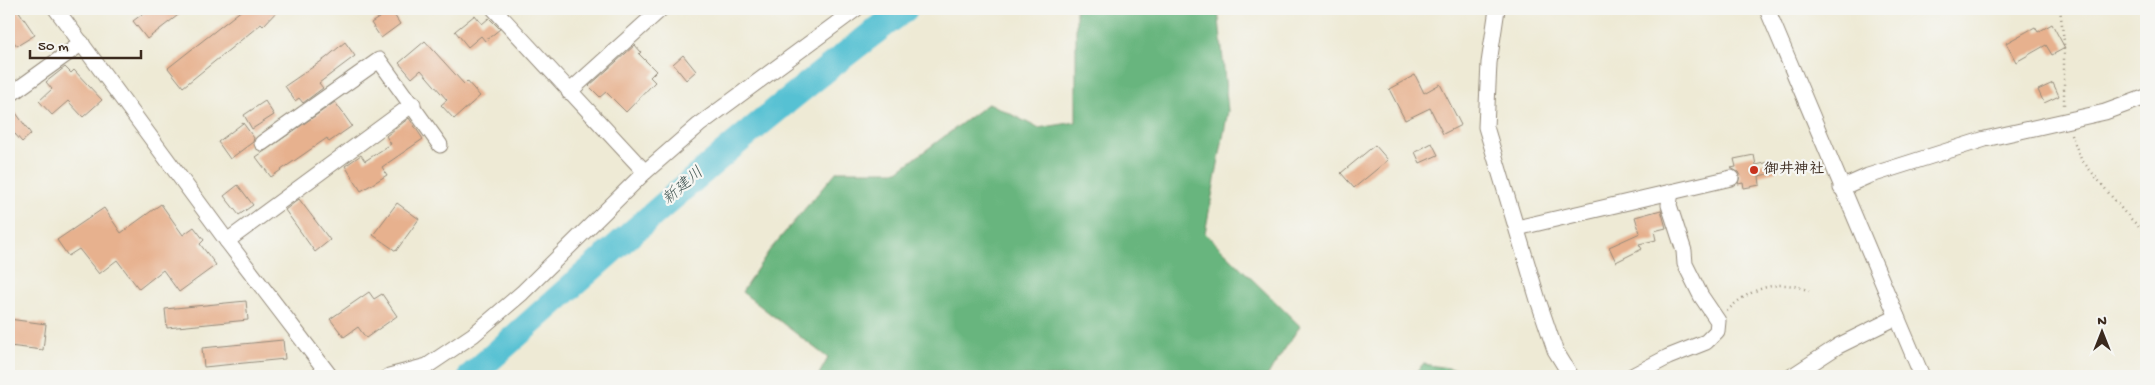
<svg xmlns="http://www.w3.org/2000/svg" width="2155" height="385" viewBox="0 0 2155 385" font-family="'Gochi Hand','Klee One',sans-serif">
<rect width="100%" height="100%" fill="#f6f6f2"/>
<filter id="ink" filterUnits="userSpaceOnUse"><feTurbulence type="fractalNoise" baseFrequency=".02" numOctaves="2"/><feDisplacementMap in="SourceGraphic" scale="10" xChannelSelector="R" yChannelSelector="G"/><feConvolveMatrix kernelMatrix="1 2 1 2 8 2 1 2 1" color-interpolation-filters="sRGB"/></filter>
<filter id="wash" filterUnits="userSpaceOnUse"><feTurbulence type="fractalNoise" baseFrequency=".0096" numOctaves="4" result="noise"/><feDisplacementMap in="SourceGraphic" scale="20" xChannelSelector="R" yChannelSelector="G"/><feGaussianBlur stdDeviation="1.12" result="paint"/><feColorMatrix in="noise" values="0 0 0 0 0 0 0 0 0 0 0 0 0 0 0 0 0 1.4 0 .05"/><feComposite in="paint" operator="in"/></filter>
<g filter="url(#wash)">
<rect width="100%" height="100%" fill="#eeead5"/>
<g fill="#68b57e" stroke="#52704e">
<path d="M1076 9H1218L1228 111 1205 233 1300 326 1267 376H818L828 358 742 292 769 251 837 171H898L989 103 1038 128 1076 122Z"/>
<path d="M1423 364 1491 375 1492 376H1412Z"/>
</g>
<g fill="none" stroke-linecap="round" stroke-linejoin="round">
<path stroke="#57c1d3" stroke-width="26" d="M471 376C612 250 753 122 905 9"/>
</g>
<g id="blocks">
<g fill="#e7b18e">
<path d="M149 9H186L147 39 133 21Z"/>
<path d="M243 9H279L263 26 261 24 183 87 168 68Z"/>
<path d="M18 10 35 35 17 46 14 42 9 45V16Z"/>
<path d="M391 10 400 24 381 38 371 23Z"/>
<path d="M475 15 482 24 489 18 500 29 485 41 481 36 468 47 455 31Z"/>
<path d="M2052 24 2065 48 2052 55 2046 45 2016 62 2006 43 2035 27 2038 32Z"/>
<path d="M425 41 464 84 467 81 480 96 454 119 441 105 447 100 421 70 412 78 399 63Z"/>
<path d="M345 42 355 56 319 83 323 88 303 103 299 98 295 101 285 86 326 58Z"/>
<path d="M635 45 641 52 639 54 656 71 650 77 655 82 626 112 606 92 600 97 589 86Z"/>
<path d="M683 55 696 71 686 80 673 64Z"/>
<path d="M65 67 71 73 74 70 102 100 83 117 68 101 52 115 39 101 52 89 46 82Z"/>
<path d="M1415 75 1424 93 1440 84 1461 125 1443 134 1430 108 1405 120 1389 89Z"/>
<path d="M2053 83 2059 96 2044 103 2038 90Z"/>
<path d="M265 101 274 115 252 129 244 115Z"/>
<path d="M335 102 352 126 329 142 327 138 271 177 256 157Z"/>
<path d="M9 103 31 134 22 142 15 134 9 138Z"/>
<path d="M409 118 423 139 382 167 387 175 361 191 345 166 361 155 365 161 391 144 386 136Z"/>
<path d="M243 123 254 138 253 142 230 159 218 142Z"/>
<path d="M1432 143 1438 155 1420 163 1415 152Z"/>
<path d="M1375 145 1388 160 1354 188 1341 173Z"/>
<path d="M1754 155 1756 165 1774 161 1777 172 1759 176 1760 185 1744 188 1743 183 1738 184 1740 176 1738 172 1731 168 1736 167 1734 159Z"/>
<path d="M238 185 253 205 239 215 224 196Z"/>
<path d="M299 199 330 240 315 252 285 210Z"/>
<path d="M397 203 419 219 396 251 373 235Z"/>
<path d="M161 204 183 235 194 227 204 240 200 244 216 265 179 292 163 270 139 289 117 260 99 274 79 249 68 256 57 240 104 208 121 233Z"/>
<path d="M1661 210 1666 228 1654 231 1656 240 1639 244 1642 249 1616 262 1609 247 1640 233 1635 217Z"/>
<path d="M369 292 374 299 382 294 397 316 366 338 358 327 344 337 330 319Z"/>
<path d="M246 301 248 320 167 328 165 309Z"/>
<path d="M9 319 46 324 43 350 9 346Z"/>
<path d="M283 340 285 359 204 367 202 348Z"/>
</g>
</g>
</g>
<g filter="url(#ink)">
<use href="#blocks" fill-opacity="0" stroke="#948a7a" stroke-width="1"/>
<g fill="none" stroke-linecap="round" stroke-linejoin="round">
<g stroke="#948a7a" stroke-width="17">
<g id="minor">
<path d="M56 9 227 241 330 376"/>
<path d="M494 9 645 172"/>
<path d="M1497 9 1489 63 1486 127 1538 300 1555 350 1571 376"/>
<path d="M1767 9 1922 376"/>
<path d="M9 90 11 94 82 43"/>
<path d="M569 92 661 9"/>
<path d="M262 143 379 60 440 145"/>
<path d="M1841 188 1868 176 1985 139 2105 112 2146 97"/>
<path d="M1517 228 1731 178"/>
<path d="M227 241 413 104"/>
<path d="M389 376 427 366 473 335 522 293 645 172 699 125 856 9"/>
<path d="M1632 376 1668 357 1706 342 1717 331 1718 321 1701 296 1685 264 1684 251 1669 205 1671 192"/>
<path d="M1792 376 1838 346 1897 317"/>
</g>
</g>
<g stroke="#948a7a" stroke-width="2.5" stroke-dasharray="1 4" stroke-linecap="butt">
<path d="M2060 9 2064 41V107"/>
<path d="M2071 134 2081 159 2125 213 2146 234"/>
<path d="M1727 311C1748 289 1780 277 1809 291"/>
</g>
<use href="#minor" stroke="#fff" stroke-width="15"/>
</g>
</g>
<circle fill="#c8321e" stroke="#f6f6f2" stroke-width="2" cx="1754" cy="170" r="5"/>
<g text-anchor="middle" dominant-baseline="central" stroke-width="4.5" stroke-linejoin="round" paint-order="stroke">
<g font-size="15" font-weight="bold" fill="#3b2a1e" stroke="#f6f6f2" text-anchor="start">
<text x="1764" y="170">御井神社</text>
</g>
<g font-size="16" font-style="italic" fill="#435754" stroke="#f6f6f2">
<text transform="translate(684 187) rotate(-41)">新建川</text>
</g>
</g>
<rect width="2155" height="385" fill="none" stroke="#f6f6f2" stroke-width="30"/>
<g transform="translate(2102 332)" stroke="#f6f6f2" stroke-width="4" paint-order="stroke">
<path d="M0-4L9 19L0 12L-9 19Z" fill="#3b2a1e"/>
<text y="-8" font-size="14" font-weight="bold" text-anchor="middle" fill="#3b2a1e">N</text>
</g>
<path d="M30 50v8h111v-8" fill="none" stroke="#3b2a1e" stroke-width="2.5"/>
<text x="38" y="50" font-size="15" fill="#3b2a1e" stroke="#f6f6f2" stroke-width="4" paint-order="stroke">50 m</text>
</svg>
